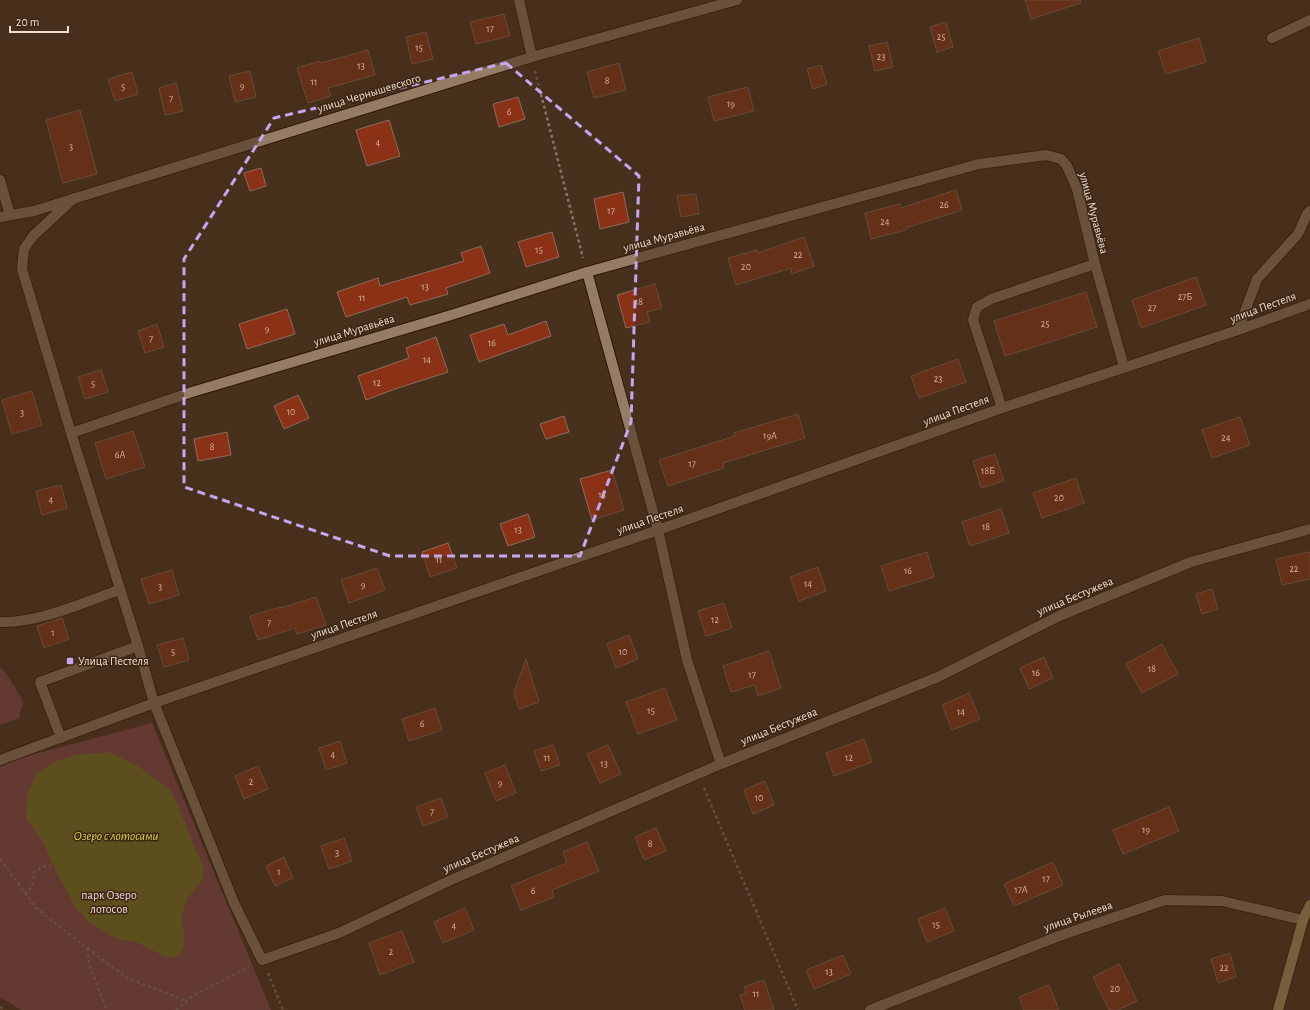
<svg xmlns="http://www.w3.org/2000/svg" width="1310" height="1010" viewBox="0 0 1310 1010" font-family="'Alegreya Sans',sans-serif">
<rect width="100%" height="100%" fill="#47301c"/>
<g fill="#88454d">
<path d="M0 667C10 677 15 689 23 701L19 718 0 725Z"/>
<path d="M152 723 271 1010H21L0 997V767L24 757Z"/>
</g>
<path fill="#76741f" d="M109 752 138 766 170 790 178 805 195 849 202 861 204 872 202 880 187 899 181 918 184 932V943L181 952 174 957H166L136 942 117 939 89 922 76 908 57 873 42 840 26 819 27 795 37 773 55 762 75 755Z"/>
<g fill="#8b3115" stroke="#8c6b61">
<path d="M1025 0H1080L1081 3 1031 19Z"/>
<path d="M504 14 510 36 476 44 470 22Z"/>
<path d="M946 22 953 47 937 52 930 27Z"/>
<path d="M426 32 433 59 412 64 406 37Z"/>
<path d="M1199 38 1206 62 1166 74 1158 51Z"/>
<path d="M887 42 893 67 875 71 869 46Z"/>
<path d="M368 50 375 75 328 88 331 96 308 103 297 68 320 61 321 63Z"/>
<path d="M619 63 626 90 594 98 587 72Z"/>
<path d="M821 65 827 84 813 89 807 69Z"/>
<path d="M250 71 256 97 235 102 229 76Z"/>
<path d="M132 72 138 94 115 101 108 79Z"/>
<path d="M176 83 183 111 165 115 159 88Z"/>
<path d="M748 87 754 111 714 121 708 97Z"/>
<path d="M518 97 525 119 499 127 493 104Z"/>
<path d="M80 110 97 174 63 183 46 120Z"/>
<path d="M389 120 400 156 367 166 356 130Z"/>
<path d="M261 168 266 186 250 191 244 173Z"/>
<path d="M956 190 962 210 906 228V230L871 239 865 213 900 204 901 208Z"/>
<path d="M623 192 629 222 600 229 594 199Z"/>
<path d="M696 194 699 214 681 217 677 196Z"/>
<path d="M552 232 559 257 526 267 518 242Z"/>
<path d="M804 237 814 266 792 274 791 268 736 285 728 258 757 250 758 253Z"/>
<path d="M481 246 490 273 446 288 448 294 410 305 407 297 346 317 337 292 378 278 380 286 464 261 461 253Z"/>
<path d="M1196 277 1206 305 1141 328 1132 300Z"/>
<path d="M655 284 662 308 647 312 650 322 626 328 617 295Z"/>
<path d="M1086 292 1097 327 1005 356 994 321Z"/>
<path d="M287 309 295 334 247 349 239 324Z"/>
<path d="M546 321 551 336 479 362 470 335 504 324 508 335Z"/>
<path d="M157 324 164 347 145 353 138 331Z"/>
<path d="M436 337 448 372 395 389 366 400 358 376 409 358 406 348Z"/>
<path d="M958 359 966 382 919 398 911 376Z"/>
<path d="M101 370 108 392 85 399 78 377Z"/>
<path d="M32 391 42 425 12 434 2 400Z"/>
<path d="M298 395 309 418 284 429 274 406Z"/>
<path d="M798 414 805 438 723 463 724 468 668 486 659 460 735 436 734 433Z"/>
<path d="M564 416 569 432 546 439 540 424Z"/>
<path d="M1240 417 1250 445 1212 458 1202 430Z"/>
<path d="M133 431 145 467 106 479 95 443Z"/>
<path d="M227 432 231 455 198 461 194 439Z"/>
<path d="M995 454 1004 481 981 488 973 461Z"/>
<path d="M612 470 624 510 592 520 580 479Z"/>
<path d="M1076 478 1084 503 1042 518 1033 493Z"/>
<path d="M61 485 67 508 42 515 36 491Z"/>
<path d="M1001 509 1009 533 970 546 962 522Z"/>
<path d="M528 514 535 537 508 546 500 524Z"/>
<path d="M448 543 457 568 430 577 422 552Z"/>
<path d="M927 552 934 577 889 591 881 566Z"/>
<path d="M1310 552V579L1282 585 1276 559Z"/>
<path d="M818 567 826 591 799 601 790 577Z"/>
<path d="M377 568 385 590 349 603 341 580Z"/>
<path d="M172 570 179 595 149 604 141 579Z"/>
<path d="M1212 589 1218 609 1202 614 1196 594Z"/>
<path d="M316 597 326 625 297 634 295 628 258 640 250 616 281 607V608Z"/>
<path d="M724 603 732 628 706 636 698 611Z"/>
<path d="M62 618 69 639 44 648 37 626Z"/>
<path d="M629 635 638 659 616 668 607 644Z"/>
<path d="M183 638 189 660 164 667 157 645Z"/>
<path d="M1162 644 1178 674 1142 693 1126 664Z"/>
<path d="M769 651 781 688 758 696 755 685 731 692 723 666Z"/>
<path d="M1044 657 1053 678 1029 689 1020 668Z"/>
<path d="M526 659 539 702 519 709 514 693Z"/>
<path d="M665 688 677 720 638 734 626 702Z"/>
<path d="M969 693 980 719 952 730 942 705Z"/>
<path d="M435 708 442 730 409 741 402 719Z"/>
<path d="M864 739 872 762 834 776 826 753Z"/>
<path d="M340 741 347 763 326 770 319 748Z"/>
<path d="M553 745 560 765 541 771 534 751Z"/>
<path d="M608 745 621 774 600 783 587 754Z"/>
<path d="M505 765 516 793 496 801 485 773Z"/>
<path d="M258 766 268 789 244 799 235 776Z"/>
<path d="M765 781 774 805 753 814 744 790Z"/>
<path d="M441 798 448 817 423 826 416 807Z"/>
<path d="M1169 807 1179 831 1123 854 1113 830Z"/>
<path d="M656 828 666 851 644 860 635 837Z"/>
<path d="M344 838 352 861 329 869 321 846Z"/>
<path d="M587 842 599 871 552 890 554 897 521 910 511 886 567 863 563 852Z"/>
<path d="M284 857 293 878 275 886 266 866Z"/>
<path d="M1053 862 1063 885 1014 906 1004 884Z"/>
<path d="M465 908 474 930 443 943 434 922Z"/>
<path d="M945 908 954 931 927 942 918 919Z"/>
<path d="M402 931 414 962 380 975 369 943Z"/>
<path d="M1230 953 1236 977 1218 983 1211 959Z"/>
<path d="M843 955 851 974 814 989 806 970Z"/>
<path d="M1119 964 1137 1001 1118 1010H1109L1093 977Z"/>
<path d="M764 980 774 1010H745L740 995 746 993 744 987Z"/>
<path d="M1049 985 1059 1010H1024L1019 997Z"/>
</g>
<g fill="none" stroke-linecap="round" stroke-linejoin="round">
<g stroke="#2c1704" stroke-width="12">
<g id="minor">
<path d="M519 0 532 57"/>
<path d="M1272 38 1310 20"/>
<path d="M0 180 10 215"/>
<path d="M74 198 33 236 24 249 22 269 71 433 138 646 154 703 234 903 262 960 339 933 451 880 721 764 938 677 1059 616 1191 562 1310 529"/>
<path d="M0 217 34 211 532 57 737 0"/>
<path d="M587 272 658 530 687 660 721 764"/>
<path d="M1238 330 1257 279 1298 234 1307 214 1310 211"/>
<path d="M1002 408 973 320 977 307 991 299 1095 264"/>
<path d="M71 433 192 392 448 316 587 272 979 164 1046 155 1061 159 1067 166 1077 189 1095 264 1124 367"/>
<path d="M0 622C36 624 85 602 119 590"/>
<path d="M61 738 40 682 138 646"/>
<path d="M0 760 154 703 658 530 1002 408 1238 330 1310 304"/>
<path d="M870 1010 1059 936 1165 900 1222 901 1303 920"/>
</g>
</g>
<g stroke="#2c1704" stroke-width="12">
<path id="major" d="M1278 1010 1303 920 1310 905"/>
</g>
<g stroke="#887464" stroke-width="2.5" stroke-dasharray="3 3" stroke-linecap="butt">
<path d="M535 71 583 258"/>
<path d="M704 788 798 1010"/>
<path d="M0 859 36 908 87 948 127 978 187 1001"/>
<path d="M24 893 32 887 34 872 41 867 51 865"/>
<path d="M87 948 90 967 107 1010"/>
<path d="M268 973 283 1010"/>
<path d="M0 1007 6 1010"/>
<path d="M176 1010 194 995 249 967"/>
</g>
<use href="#minor" stroke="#967b65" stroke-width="10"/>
<use href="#major" stroke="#b69764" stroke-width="10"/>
</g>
<path d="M0 0H1310V1010H0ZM506 63 639 176 631 422 580 556H390L184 487V259L274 118Z" fill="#47301c" fill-opacity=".55" fill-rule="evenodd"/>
<path fill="none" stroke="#c4a7f1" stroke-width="3" stroke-dasharray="8 5" stroke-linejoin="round" d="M506 63 639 176 631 422 580 556H390L184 487V259L274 118Z"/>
<rect fill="#c4a7f1" stroke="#3c2612" stroke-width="1.5" x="66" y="657" width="8" height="8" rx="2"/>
<g text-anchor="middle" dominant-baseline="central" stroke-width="3" stroke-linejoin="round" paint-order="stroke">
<g font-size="10" fill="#d6b4a5">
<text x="490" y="29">17</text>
<text x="941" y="37">25</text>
<text x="419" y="48">15</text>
<text x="881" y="57">23</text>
<text x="361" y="66">13</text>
<text x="607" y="81">8</text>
<text x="314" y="82">11</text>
<text x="242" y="86">9</text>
<text x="123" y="87">5</text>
<text x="171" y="99">7</text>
<text x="731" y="104">19</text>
<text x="509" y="112">6</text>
<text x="378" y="143">4</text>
<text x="71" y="147">3</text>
<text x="944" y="205">26</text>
<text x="611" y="211">17</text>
<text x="885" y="222">24</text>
<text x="539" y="250">15</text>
<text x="798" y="255">22</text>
<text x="746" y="267">20</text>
<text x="425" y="287">13</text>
<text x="1185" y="297">27Б</text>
<text x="362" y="298">11</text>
<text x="639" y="302">18</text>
<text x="1152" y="308">27</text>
<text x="1045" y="324">25</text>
<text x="267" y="329">9</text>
<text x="151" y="339">7</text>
<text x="492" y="343">16</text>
<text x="427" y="360">14</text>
<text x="938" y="379">23</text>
<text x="377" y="383">12</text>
<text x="93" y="384">5</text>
<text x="291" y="412">10</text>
<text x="22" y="413">3</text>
<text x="770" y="436">19А</text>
<text x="1226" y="438">24</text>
<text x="212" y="447">8</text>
<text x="120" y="455">6А</text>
<text x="692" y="464">17</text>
<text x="988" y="471">18Б</text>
<text x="602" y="495">15</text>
<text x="1059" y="498">20</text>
<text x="51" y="500">4</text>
<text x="986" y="527">18</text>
<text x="518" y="530">13</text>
<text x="439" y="560">11</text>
<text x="1294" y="569">22</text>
<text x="908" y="571">16</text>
<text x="808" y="584">14</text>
<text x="363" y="585">9</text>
<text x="160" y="587">3</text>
<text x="715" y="620">12</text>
<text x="269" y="623">7</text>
<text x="53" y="633">1</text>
<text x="173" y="652">5</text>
<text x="623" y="652">10</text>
<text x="1152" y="669">18</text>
<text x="1036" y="673">16</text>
<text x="752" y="675">17</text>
<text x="651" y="711">15</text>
<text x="961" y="712">14</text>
<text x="422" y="724">6</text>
<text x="333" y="755">4</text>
<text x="547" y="758">11</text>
<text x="849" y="758">12</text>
<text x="604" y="764">13</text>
<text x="251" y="782">2</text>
<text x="500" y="783">9</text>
<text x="759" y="798">10</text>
<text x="432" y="812">7</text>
<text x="1146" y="830">19</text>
<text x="650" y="844">8</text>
<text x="337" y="853">3</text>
<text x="279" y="872">1</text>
<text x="1046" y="879">17</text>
<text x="1021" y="890">17А</text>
<text x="533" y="891">6</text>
<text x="936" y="925">15</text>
<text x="454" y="926">4</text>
<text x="391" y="952">2</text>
<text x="1224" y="968">22</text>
<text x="829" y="972">13</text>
<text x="1115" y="989">20</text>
<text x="756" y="994">11</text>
</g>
<g font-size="12" fill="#efe0d5" stroke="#3c2612">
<text transform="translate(369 93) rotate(-17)">улица Чернышевского</text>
<text transform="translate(1094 213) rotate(75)">улица Муравьёва</text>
<text transform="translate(664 237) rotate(-15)">улица Муравьёва</text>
<text transform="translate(1263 307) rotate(-20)">улица Пестеля</text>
<text transform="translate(354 330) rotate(-17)">улица Муравьёва</text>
<text transform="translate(956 410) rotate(-20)">улица Пестеля</text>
<text transform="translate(650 519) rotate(-19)">улица Пестеля</text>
<text transform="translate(1075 596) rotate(-23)">улица Бестужева</text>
<text transform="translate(344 624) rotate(-19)">улица Пестеля</text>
<text transform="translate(779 726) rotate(-22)">улица Бестужева</text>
<text transform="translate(481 853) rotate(-23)">улица Бестужева</text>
<text transform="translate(1078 916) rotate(-19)">улица Рылеева</text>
</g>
<g font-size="12" fill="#efe0d5" stroke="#3c2612" text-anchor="start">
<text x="78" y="661">Улица Пестеля</text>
</g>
<g font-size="12" fill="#f6dadb" stroke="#3c2612">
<text x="109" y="895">парк Озеро<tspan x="109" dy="14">лотосов</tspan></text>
</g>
<g font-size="13" font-style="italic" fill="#d7d444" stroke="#3c2612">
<text x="116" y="836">Озеро с лотосами</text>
</g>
</g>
<path d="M10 26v6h58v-6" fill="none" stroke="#efe0d5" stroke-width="2"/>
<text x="16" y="26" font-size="12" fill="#efe0d5" stroke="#3c2612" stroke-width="3" paint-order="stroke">20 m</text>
</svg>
